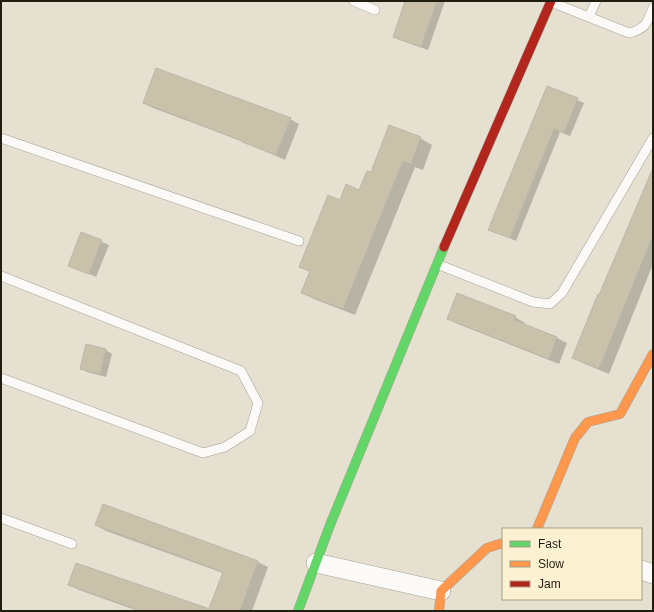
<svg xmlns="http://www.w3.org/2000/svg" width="654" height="612" viewBox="0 0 654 612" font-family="Arial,sans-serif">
<rect width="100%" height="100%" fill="#e5e0cf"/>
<g fill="#0003">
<path d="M406 1H445L428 50 400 40 394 37Z"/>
<path d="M547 87 584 103 570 136 560 132 516 241 489 229Z"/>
<path d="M144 103 290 119 299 124 285 160 247 143 153 108Z"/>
<path d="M420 138 432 145 423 170 415 167 355 315 314 299 302 292 310 272 300 266 341 201 360 191 372 174Z"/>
<path d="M653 172V264L609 374 583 363 573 358Z"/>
<path d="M82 233 109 245 96 277 69 265Z"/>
<path d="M515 317 525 323 524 325 557 338 567 343 559 364 458 324 448 318Z"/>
<path d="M106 350 112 354 106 377 87 372 81 368Z"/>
<path d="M103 505 258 562 268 567 252 611H138L79 590 70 585 206 609 209 611 223 573 106 531 96 525Z"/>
</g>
<g fill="#c9c1a9" stroke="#bbb7aa">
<path d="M405 1H437L421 47 393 37Z"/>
<path d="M156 68 291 118 276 155 242 142V141L143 103Z"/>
<path d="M547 86 578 98 564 133 554 129 510 238 488 230Z"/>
<path d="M389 125 421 137 411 164 403 161 343 309 301 293 310 271 299 267 328 195 340 200 346 184 359 190 367 171 371 172Z"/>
<path d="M653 168V235L599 369 572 358 598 294 599 295Z"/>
<path d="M81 232 102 240 89 274 68 266Z"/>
<path d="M457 293 516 316 514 320 557 337 549 359 447 319Z"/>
<path d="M86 344 106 349 100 374 80 369Z"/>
<path d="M103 504 258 561 240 611H208L223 572 95 525Z"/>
<path d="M76 563 207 608V611H141L68 585Z"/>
</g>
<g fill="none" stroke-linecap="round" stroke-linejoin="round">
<g stroke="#a5a194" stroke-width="10">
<g id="lane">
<path d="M354 1 375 10"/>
<path d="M551 2 629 33C646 29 647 23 653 8"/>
<path d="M589 17 596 1"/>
<path d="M1 138 299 241"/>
<path d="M437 264 533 302 550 304 562 293 653 138"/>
<path d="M1 276 241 371 258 403 250 431 225 447 203 453 1 378"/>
<path d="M1 518 72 544"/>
</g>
</g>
<g stroke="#a5a194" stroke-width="20">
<g id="street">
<path d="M316 563 441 591"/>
<path d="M641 570 653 574"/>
</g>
</g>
<g stroke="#a5a194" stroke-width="10">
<path id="fast" d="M298 611 330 525 444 247"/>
</g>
<g stroke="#a5a194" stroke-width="10">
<g id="slow">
<path d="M537 529 575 438 588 422 620 414 653 354"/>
<path d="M439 611 441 591 487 548 503 543"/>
</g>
</g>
<g stroke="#a5a194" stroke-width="10">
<path id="jam" d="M444 247 551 1"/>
</g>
<use href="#lane" stroke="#fbfaf8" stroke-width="9"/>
<use href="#street" stroke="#fbfaf8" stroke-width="19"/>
<use href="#fast" stroke="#63d668" stroke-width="9"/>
<use href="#slow" stroke="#ff974d" stroke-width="9"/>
<use href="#jam" stroke="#b3261e" stroke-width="9"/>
</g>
<rect width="654" height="612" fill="none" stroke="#201d11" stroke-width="4"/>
<rect x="502" y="528" width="140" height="72" fill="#fcf2d2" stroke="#a49d85"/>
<rect x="510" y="541" width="20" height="6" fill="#63d668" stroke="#a49d85"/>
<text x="538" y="548" font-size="12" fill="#201d11">Fast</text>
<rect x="510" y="561" width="20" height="6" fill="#ff974d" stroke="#a49d85"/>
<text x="538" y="568" font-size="12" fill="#201d11">Slow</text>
<rect x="510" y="581" width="20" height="6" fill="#b3261e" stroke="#a49d85"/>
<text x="538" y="588" font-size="12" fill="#201d11">Jam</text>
</svg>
